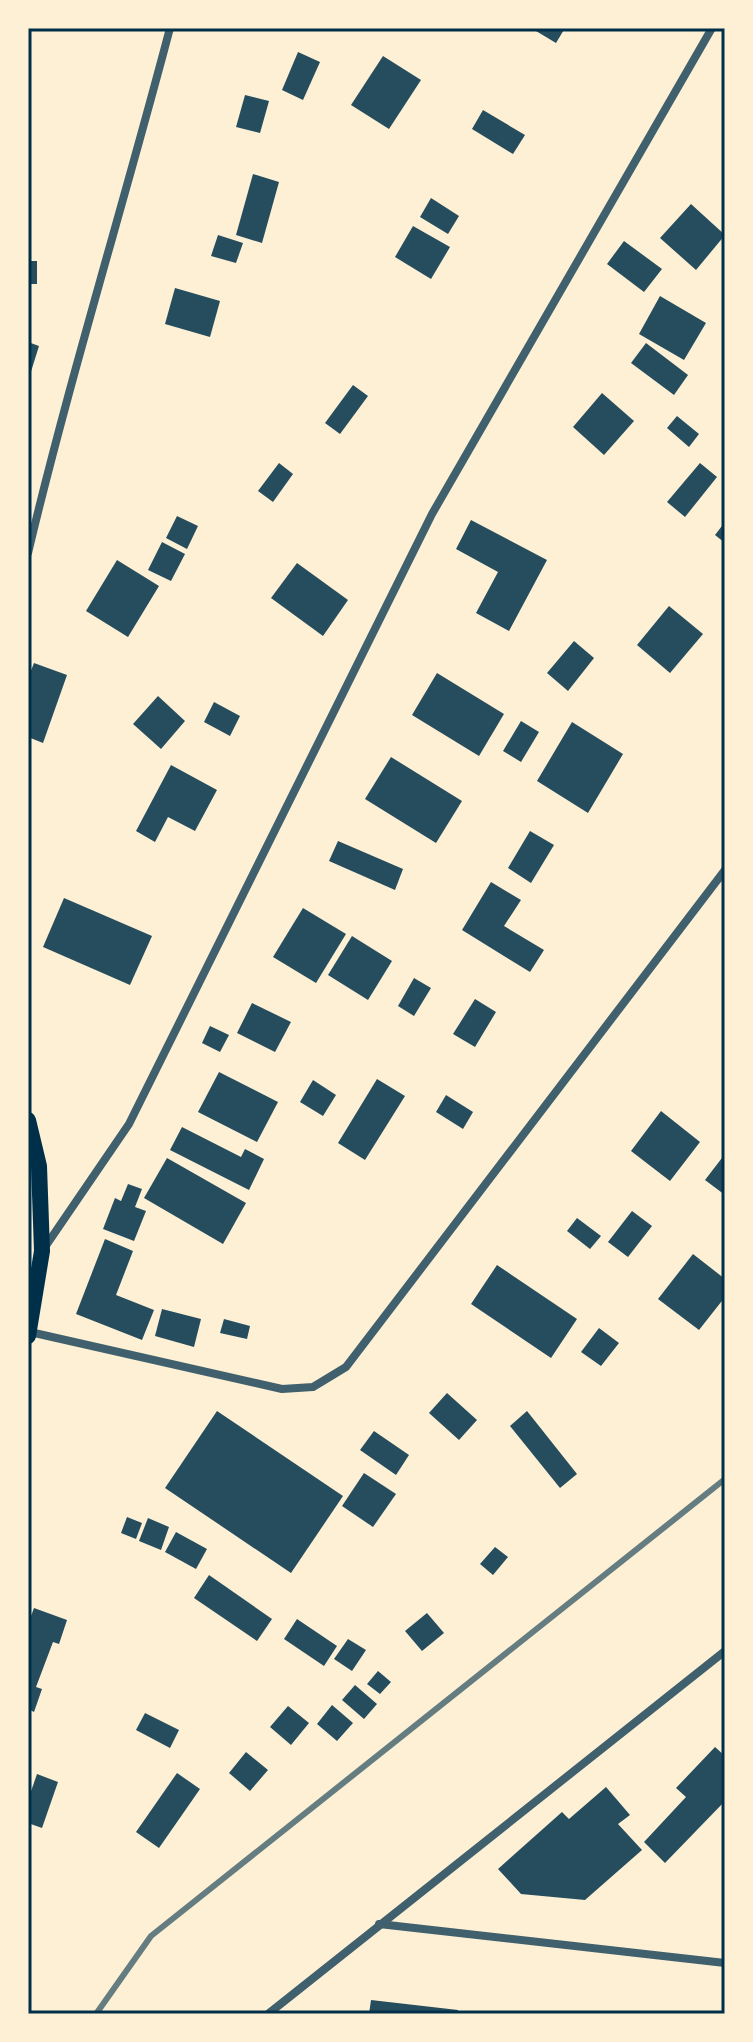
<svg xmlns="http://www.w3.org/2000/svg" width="753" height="2042" viewBox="0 0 753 2042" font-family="'Titillium Web',sans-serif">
<rect width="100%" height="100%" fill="#fdf0d5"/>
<g fill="#264d5e">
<path d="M531 28H565L556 43Z"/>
<path d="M298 52 320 62 303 100 282 90Z"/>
<path d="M383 56 421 80 389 129 351 105Z"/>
<path d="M245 95 269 101 260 133 236 127Z"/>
<path d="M483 110 525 135 513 154 472 129Z"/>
<path d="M253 174 279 182 262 243 236 235Z"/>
<path d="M431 198 459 216 448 234 420 217Z"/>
<path d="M691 204 725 235 696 270 660 238Z"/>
<path d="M413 226 450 247 431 279 395 257Z"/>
<path d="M218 235 243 243 236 263 211 256Z"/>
<path d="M624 241 662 269 644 292 607 264Z"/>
<rect x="28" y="261" width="9" height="23"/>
<path d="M175 288 220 301 210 337 165 324Z"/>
<path d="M660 296 706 323 684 360 639 334Z"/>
<path d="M28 342 39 346 29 378H28Z"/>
<path d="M646 343 688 375 674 395 631 363Z"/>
<path d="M353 385 368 396 340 434 325 423Z"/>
<path d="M602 393 634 421 604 455 573 427Z"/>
<path d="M677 416 699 434 689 447 667 428Z"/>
<path d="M279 463 293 474 273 502 258 491Z"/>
<path d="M700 463 717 477 685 517 667 502Z"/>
<path d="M177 516 198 526 187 549 166 538Z"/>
<path d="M471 520 547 560 509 631 476 613 498 572 456 549Z"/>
<path d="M725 522V543L715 535Z"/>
<path d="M162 542 185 554 171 581 148 570Z"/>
<path d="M117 560 159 586 128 637 86 611Z"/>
<path d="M297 563 348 600 323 636 271 598Z"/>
<path d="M669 606 703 634 670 673 637 645Z"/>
<path d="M574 641 594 658 568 691 547 673Z"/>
<path d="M34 663 67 675 43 743 28 737V678Z"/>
<path d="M437 673 504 714 479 756 412 715Z"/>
<path d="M158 696 185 721 161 749 133 724Z"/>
<path d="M214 702 240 716 230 736 204 722Z"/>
<path d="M521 721 539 732 521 762 503 751Z"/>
<path d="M572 722 623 754 588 813 537 781Z"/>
<path d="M391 757 462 801 436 843 365 799Z"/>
<path d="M171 765 217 790 195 831 168 817 155 842 136 831Z"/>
<path d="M530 831 554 845 531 883 508 868Z"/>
<path d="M338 841 403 869 395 890 329 861Z"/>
<path d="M491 882 521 900 504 926 544 950 530 972 462 930Z"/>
<path d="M64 898 152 936 130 985 43 947Z"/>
<path d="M303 908 346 934 316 983 273 957Z"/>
<path d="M352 936 392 961 368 1000 328 975Z"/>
<path d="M414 978 431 988 414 1016 398 1006Z"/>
<path d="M475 999 496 1012 475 1047 453 1034Z"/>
<path d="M252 1003 291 1022 275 1052 237 1033Z"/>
<path d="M210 1026 229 1035 220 1052 202 1043Z"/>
<path d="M219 1072 278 1102 257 1142 198 1112Z"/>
<path d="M377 1079 405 1096 365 1160 338 1143Z"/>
<path d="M313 1080 336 1095 323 1116 300 1102Z"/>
<path d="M446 1095 473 1112 463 1129 436 1112Z"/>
<path d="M661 1111 700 1142 670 1181 631 1151Z"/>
<path d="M182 1127 241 1157 245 1149 264 1159 249 1190 170 1150Z"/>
<path d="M725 1154V1195L705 1180Z"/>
<path d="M167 1158 246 1203 223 1244 144 1198Z"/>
<path d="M128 1184 142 1189 135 1207 146 1211 134 1241 103 1229 115 1198 121 1201Z"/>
<path d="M632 1211 652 1226 628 1257 608 1242Z"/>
<path d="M577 1218 601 1236 590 1249 567 1231Z"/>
<path d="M105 1239 133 1251 116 1295 154 1310 142 1340 76 1314Z"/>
<path d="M693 1254 725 1279V1297L699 1330 658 1299Z"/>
<path d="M497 1265 577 1319 551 1358 471 1304Z"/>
<path d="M162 1309 201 1319 194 1347 155 1336Z"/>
<path d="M224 1319 250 1326 247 1339 220 1333Z"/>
<path d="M599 1328 619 1343 601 1366 581 1352Z"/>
<path d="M447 1393 477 1420 459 1440 429 1413Z"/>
<path d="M217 1411 343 1496 291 1573 165 1488Z"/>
<path d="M527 1411 577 1474 560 1488 510 1426Z"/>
<path d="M374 1431 409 1455 396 1475 360 1450Z"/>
<path d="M364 1473 396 1494 373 1527 342 1506Z"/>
<path d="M127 1517 142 1523 136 1539 121 1533Z"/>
<path d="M148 1518 169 1527 161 1550 139 1541Z"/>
<path d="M176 1532 207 1549 196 1569 165 1552Z"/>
<path d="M495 1547 508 1557 493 1575 480 1564Z"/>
<path d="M209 1575 272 1619 257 1641 194 1598Z"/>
<path d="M34 1608 67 1620 59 1644 53 1642 36 1687 42 1689 34 1712 28 1709V1624Z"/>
<path d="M427 1613 444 1633 422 1651 405 1631Z"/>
<path d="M297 1619 337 1646 324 1666 284 1639Z"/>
<path d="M348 1639 366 1650 352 1671 334 1659Z"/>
<path d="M378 1671 391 1682 380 1694 367 1684Z"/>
<path d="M355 1685 377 1704 364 1719 342 1700Z"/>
<path d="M332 1705 353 1723 337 1741 317 1724Z"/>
<path d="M288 1706 309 1723 291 1745 270 1727Z"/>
<path d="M145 1713 179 1730 170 1748 136 1730Z"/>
<path d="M715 1747 725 1756V1801L665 1863 644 1842 686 1797 676 1788Z"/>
<path d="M246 1752 268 1770 250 1791 229 1773Z"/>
<path d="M177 1773 200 1789 159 1848 136 1832Z"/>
<path d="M37 1774 58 1782 42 1828 28 1823V1800Z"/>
<path d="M606 1787 630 1815 618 1824 642 1850 585 1900 521 1894 498 1869 562 1812 569 1819Z"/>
<path d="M371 2000 458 2010 457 2014H369Z"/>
</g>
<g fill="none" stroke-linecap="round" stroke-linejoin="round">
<g stroke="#3f606c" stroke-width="8">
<path d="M28 553C70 377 124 203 170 28"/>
<path d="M45 1247 129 1124 432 514 712 28"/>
<path d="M30 1332 282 1389 313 1387 346 1367 725 870"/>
<path d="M379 1924 725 1963"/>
<path d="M268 2014 725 1651"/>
</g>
<path stroke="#003049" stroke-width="16" d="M28 1120 39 1166 42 1251 28 1336"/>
<path stroke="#657d81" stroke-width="6" d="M96 2014 151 1936 725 1479"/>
</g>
<rect width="753" height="2042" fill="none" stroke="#fdf0d5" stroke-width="60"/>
<rect x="30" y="30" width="693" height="1982" fill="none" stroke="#003049" stroke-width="3"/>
</svg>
